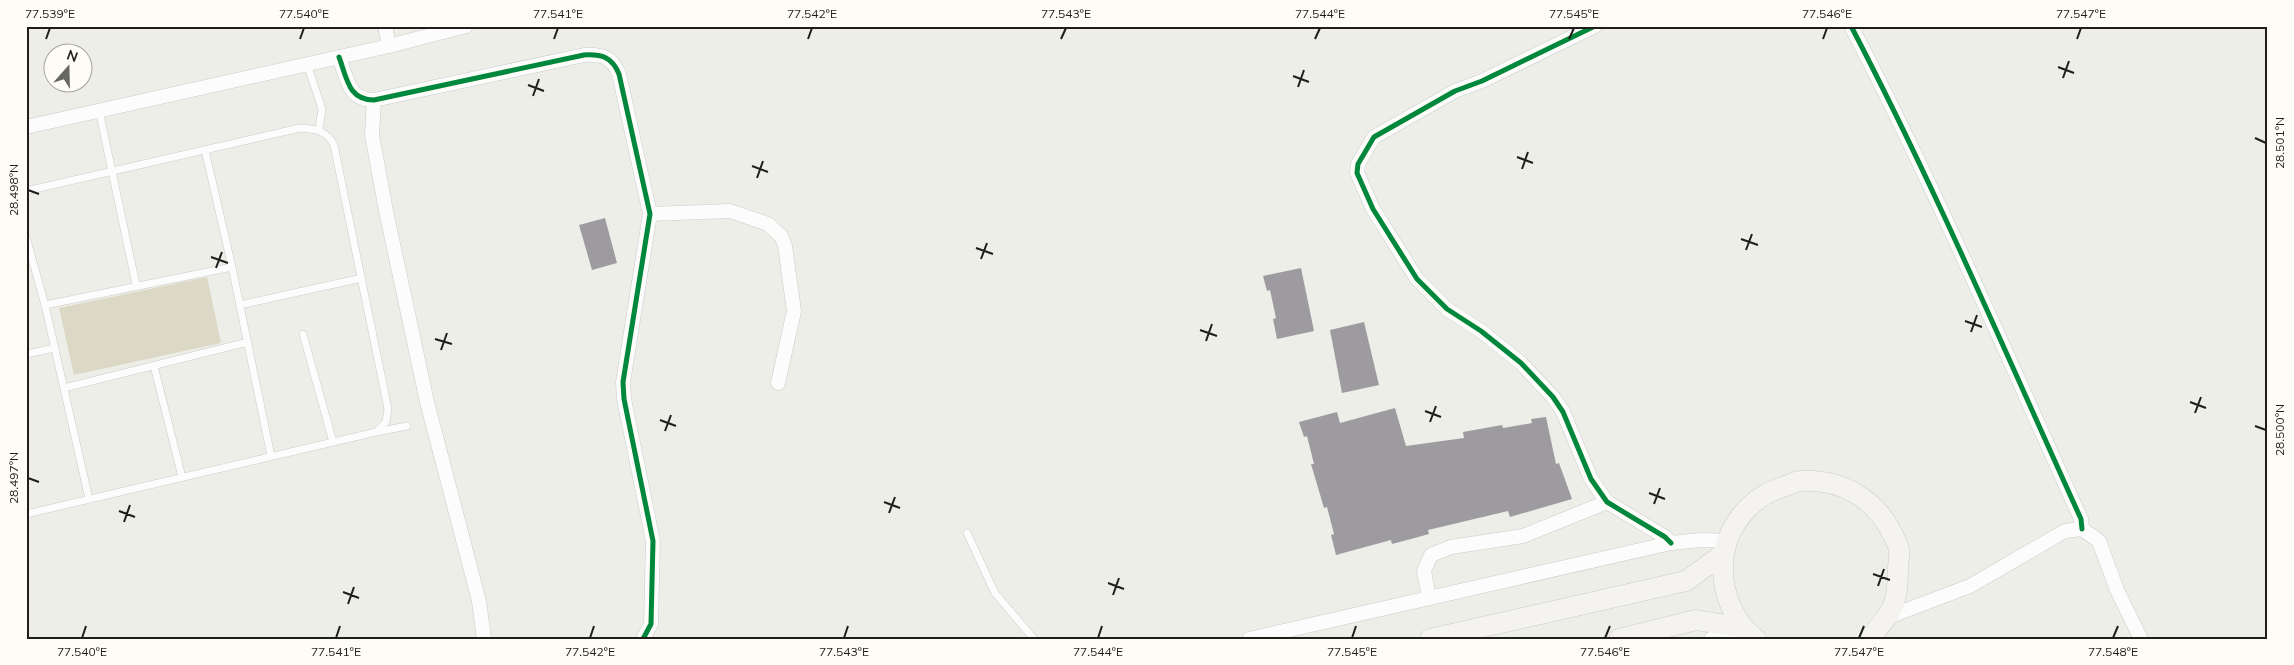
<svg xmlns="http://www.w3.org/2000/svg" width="2294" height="665" viewBox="0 0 2294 665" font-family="Mulish,sans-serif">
<rect width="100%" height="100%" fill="#eeeee9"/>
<path fill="#dcd8c6" d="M207 277 221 343 74 375 59 308Z"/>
<g fill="#9d9b9f">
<path d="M605 218 617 263 592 270 579 225Z"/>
<path d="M1301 268 1314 331 1277 339 1273 319 1276 318 1270 290 1267 291 1263 276Z"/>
<path d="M1364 322 1379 385 1342 393 1330 330Z"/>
<path d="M1395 408 1406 446 1464 438 1463 432 1502 425 1503 428 1532 423 1531 419 1546 417 1556 464 1559 463 1572 499 1510 517 1508 511 1428 530 1429 534 1411 539 1392 544 1391 540 1336 555 1331 535 1334 534 1327 507 1324 508 1311 464H1314L1307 436 1304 437 1299 422 1337 412 1340 423Z"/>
</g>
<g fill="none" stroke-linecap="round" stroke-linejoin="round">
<g stroke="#cbcbc7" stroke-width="8">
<g id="lane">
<path d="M307 64 322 109 319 129"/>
<path d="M99 110 136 285"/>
<path d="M205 150 232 267 271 456"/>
<path d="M26 191 300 128C316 129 326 130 334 145L388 409 386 422 376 432 26 514"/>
<path d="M26 237 45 305 89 499"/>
<path d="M45 305 232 267"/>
<path d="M240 305 362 278"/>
<path d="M303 334 333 442"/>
<path d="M26 354 55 348"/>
<path d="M154 366 182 477"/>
<path d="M64 388 248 342"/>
<path d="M376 432 407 426"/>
<path d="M967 533 995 593 1034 639"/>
</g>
</g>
<g stroke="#cbcbc7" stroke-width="15">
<g id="street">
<path d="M385 26 389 46"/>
<path d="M1595 26 1482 81 1455 91 1374 137 1358 164 1357 173 1373 209 1417 279 1447 309 1481 331 1521 363 1553 397 1563 412 1591 479 1607 502 1665 537 1671 543"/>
<path d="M1851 26C1935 187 2006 354 2081 519L2082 529"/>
<path d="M339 57C347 78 348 100 374 100L584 55C602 54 612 57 619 74L650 214 623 382 624 399 653 541 651 624 643 639"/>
<path d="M374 100 372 135 386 211 427 402 479 601 484 639"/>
<path d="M26 127 389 46 466 26"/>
<path d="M650 214 730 211 768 224 781 236 785 246 794 311 778 383"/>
<path d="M1429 598 1424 571 1431 555 1451 547 1523 536 1607 502"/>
<path d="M1888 617 1970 586 2065 531 2082 529 2099 541 2117 590 2141 639"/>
<path d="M1249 639 1671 543 1701 540 1728 541"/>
<path d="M1711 639 1750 635"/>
</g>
</g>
<g stroke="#cbcbc7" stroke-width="21">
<g id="secondary">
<path d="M1430 639 1686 581 1723 554"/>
<path d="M1619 639 1696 620 1744 628"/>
<path d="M1756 639C1734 623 1722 592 1723 565 1724 529 1749 497 1783 487 1789 485 1795 481 1801 481 1842 479 1876 499 1893 535 1895 539 1898 545 1899 549 1900 555 1898 562 1898 568 1898 605 1893 611 1869 639"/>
</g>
</g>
<use href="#lane" stroke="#fcfcfc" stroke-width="7"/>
<use href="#street" stroke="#fcfcfc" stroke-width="14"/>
<use href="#secondary" stroke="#f4f3ef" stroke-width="20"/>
<g stroke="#fefcf4" stroke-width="8">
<g id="cycleway">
<path d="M1595 26 1482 81 1455 91 1374 137 1358 164 1357 173 1373 209 1417 279 1447 309 1481 331 1521 363 1553 397 1563 412 1591 479 1607 502 1665 537 1671 543"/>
<path d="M1851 26C1935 187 2006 354 2081 519L2082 529"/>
<path d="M339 57C347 78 348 100 374 100L584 55C602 54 612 57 619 74L650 214 623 382 624 399 653 541 651 624 643 639"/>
</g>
</g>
<use href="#cycleway" stroke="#00873e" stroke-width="5"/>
</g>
<path fill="none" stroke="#1f1e1b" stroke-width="2" d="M46 39 50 28M300 39 304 28M554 39 558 28M808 39 812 28M1061 39 1066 28M1315 39 1320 28M1569 39 1574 28M1823 39 1827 28M2077 39 2081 28M2058 67 2074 73M1293 76 1309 82M2063 78 2069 61M528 85 544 91M1298 87 1304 70M533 96 539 79M2255 138 2266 143M1517 157 1533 163M752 166 768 172M1522 169 1528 152M757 178 763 161M28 190 39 194M1741 239 1758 245M976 248 993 254M1746 250 1752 234M211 257 228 263M981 259 987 243M216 268 222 252M1965 321 1982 327M1200 330 1217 336M1971 332 1977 315M435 339 452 344M1206 341 1212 324M441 350 447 333M2190 402 2206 408M1425 411 1441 417M2195 413 2201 397M660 420 676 426M1430 422 1436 406M2255 426 2266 430M665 431 671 415M28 478 39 482M1649 493 1665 499M884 502 900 508M1654 504 1660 488M119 511 135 517M889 513 895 497M124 522 130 505M1873 574 1890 580M1108 583 1124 589M1878 586 1884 569M343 592 359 598M1113 595 1119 578M348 604 354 587M82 638 86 626M336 638 340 626M590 638 594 626M844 638 848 626M1098 638 1102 626M1352 638 1356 626M1605 638 1610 626M1859 638 1864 626M2113 638 2118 626"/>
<rect width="2294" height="665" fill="none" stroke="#fefcf4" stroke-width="55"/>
<g transform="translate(68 68) rotate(20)"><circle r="24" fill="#fefcf4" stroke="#a5a39d"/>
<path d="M0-4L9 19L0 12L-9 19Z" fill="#676763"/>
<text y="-8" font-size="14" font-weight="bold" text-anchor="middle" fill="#1f1e1b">N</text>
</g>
<rect x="28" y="28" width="2238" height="610" fill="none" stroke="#1f1e1b" stroke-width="2"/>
<g font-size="12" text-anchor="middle" fill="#1f1e1b">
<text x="50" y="18">77.539°E</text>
<text x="304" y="18">77.540°E</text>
<text x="558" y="18">77.541°E</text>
<text x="812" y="18">77.542°E</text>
<text x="1066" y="18">77.543°E</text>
<text x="1320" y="18">77.544°E</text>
<text x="1574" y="18">77.545°E</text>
<text x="1827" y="18">77.546°E</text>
<text x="2081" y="18">77.547°E</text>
<text transform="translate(2280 143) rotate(-90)" y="4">28.501°N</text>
<text transform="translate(14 190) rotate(-90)" y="4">28.498°N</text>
<text transform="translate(2280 430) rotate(-90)" y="4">28.500°N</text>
<text transform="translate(14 478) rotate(-90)" y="4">28.497°N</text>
<text x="82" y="656">77.540°E</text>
<text x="336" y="656">77.541°E</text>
<text x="590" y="656">77.542°E</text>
<text x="844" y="656">77.543°E</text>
<text x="1098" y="656">77.544°E</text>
<text x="1352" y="656">77.545°E</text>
<text x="1605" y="656">77.546°E</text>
<text x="1859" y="656">77.547°E</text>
<text x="2113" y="656">77.548°E</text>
</g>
</svg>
